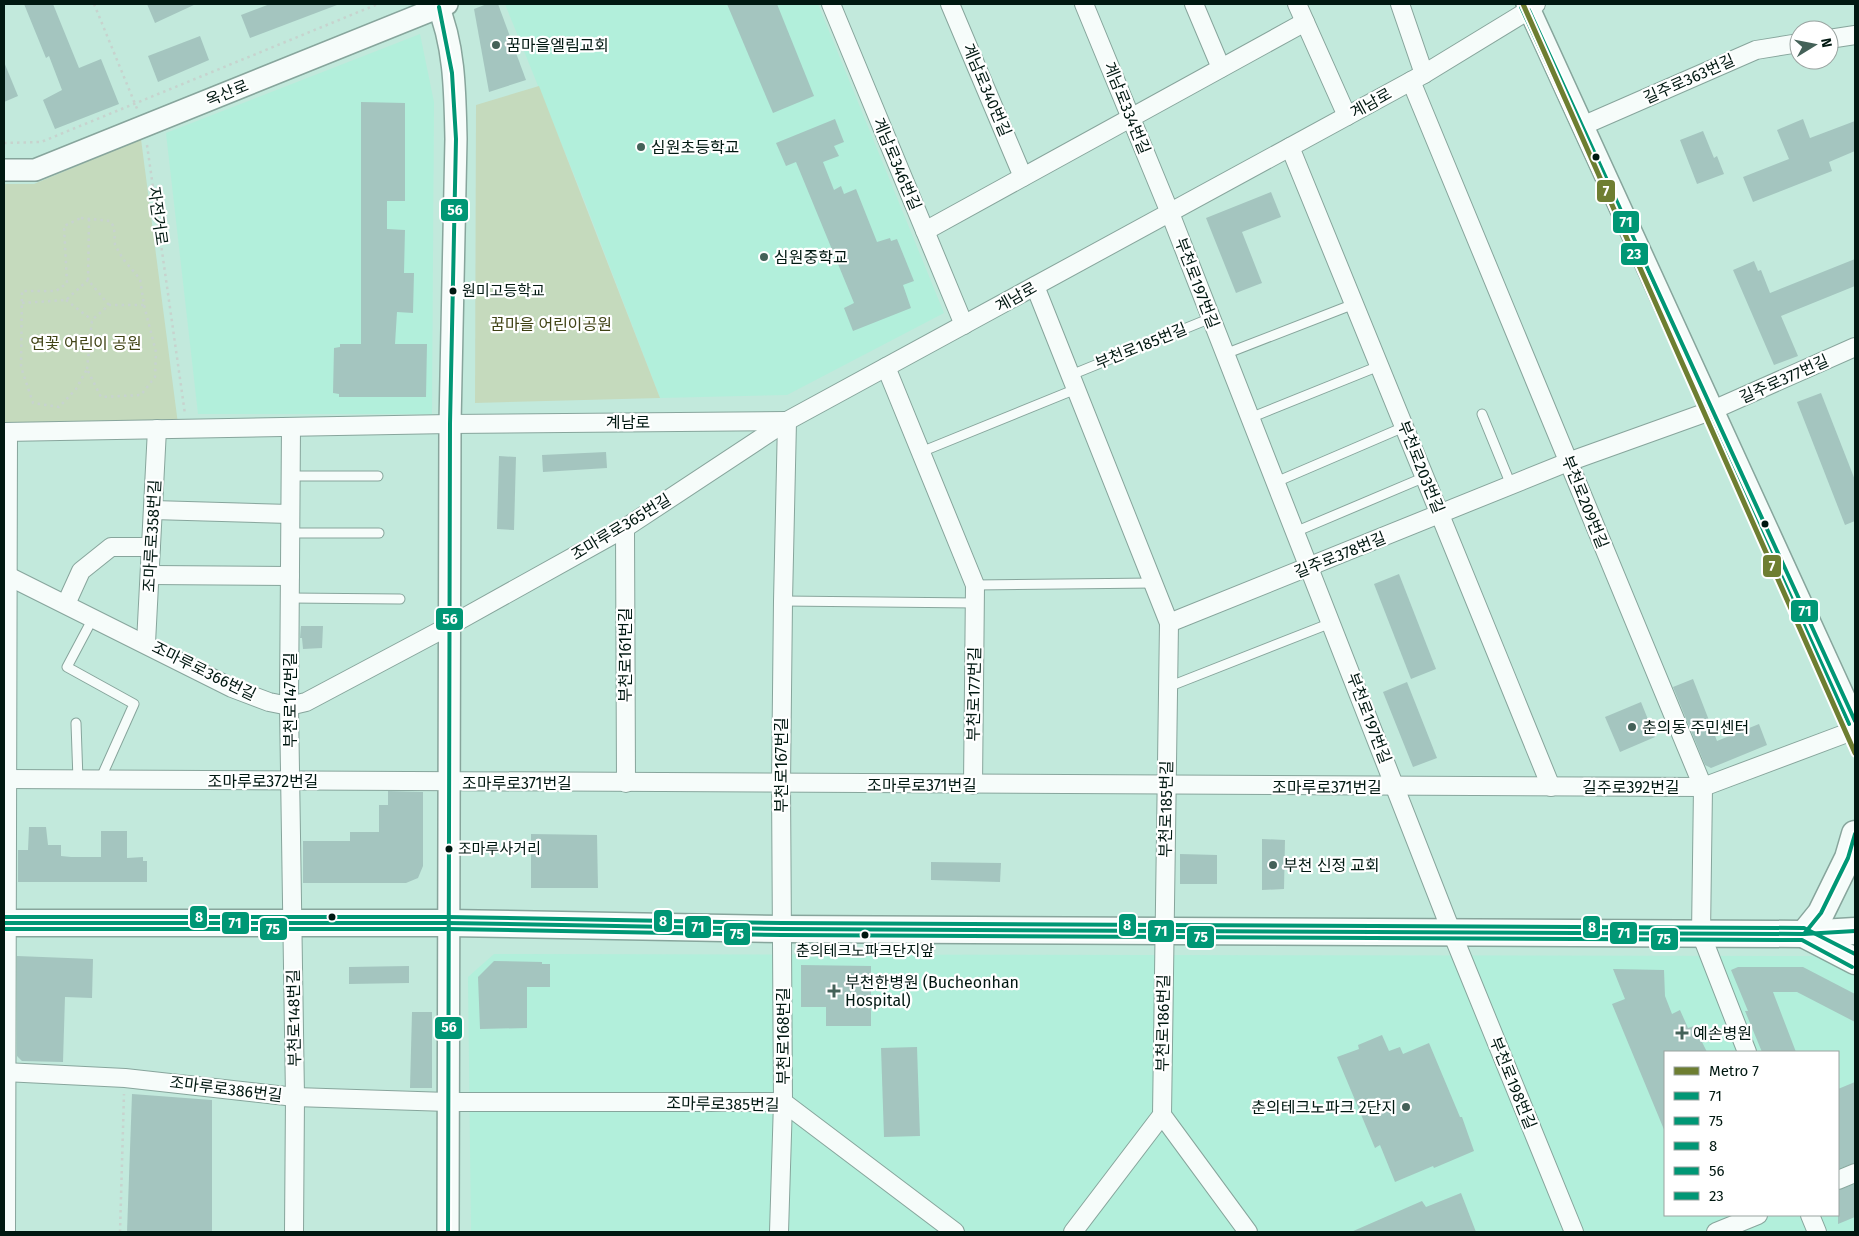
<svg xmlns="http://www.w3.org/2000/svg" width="1859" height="1236" viewBox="0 0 1859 1236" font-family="'Fira Sans','Noto Sans KR',sans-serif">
<rect width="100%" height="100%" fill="#c2e9dc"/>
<g fill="#b2efdb" fill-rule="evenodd">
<path d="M505 4H818L944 313 787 395 660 398 585 202Z"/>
<path d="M420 34 434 102 432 414H198L166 133Z"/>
<path d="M494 954 1855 956V1232H471L468 977ZM1665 1052H1838V1215H1665Z"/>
</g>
<g fill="#c5dabd">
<path d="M539 86 660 398 475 403 476 105Z"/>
<path d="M141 139 178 424 4 426V184H34Z"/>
</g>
<g fill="#a4c5bf">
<path d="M24 4H53L79 68 101 59 119 104 55 129 43 100 62 90 49 56 46 58Z"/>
<path d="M147 4H196L155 23Z"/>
<path d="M270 4H337V5L250 38 241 15Z"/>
<path d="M487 4H498L526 80 489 92 474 9Z"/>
<path d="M727 4H777L814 96 773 113Z"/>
<path d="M200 36 209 60 158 82 148 56Z"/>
<path d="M4 62 18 96 4 102Z"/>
<path d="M361 102 405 103V201H387V229L405 230 404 273H414L413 313 397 312 395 344H427L426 397H339V394L333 393 334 348 340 347V344H361Z"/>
<path d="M835 119 844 142 834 146 839 156 823 162 834 190 841 186 844 194 856 189 877 242 890 238 891 241 897 239 914 281 903 285 911 308 853 331 844 308 854 303 796 162 786 166 776 143Z"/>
<path d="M1803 119 1810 138 1855 121V151L1829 162 1832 171 1753 202 1743 177 1789 159 1777 130Z"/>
<path d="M1703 131 1714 158 1717 156 1724 174 1697 184 1680 140Z"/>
<path d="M1271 192 1281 217 1242 232 1262 283 1236 293 1206 218Z"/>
<path d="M1855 259V286L1781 316 1798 356 1774 365 1733 270 1754 261 1758 271 1761 270 1770 293Z"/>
<path d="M1821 393 1855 480V521L1845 525 1797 402Z"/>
<path d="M606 452 607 468 543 472 542 455Z"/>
<path d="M499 456 516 457 514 530 497 529Z"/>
<path d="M1399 574 1436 669 1411 679 1374 584Z"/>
<path d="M301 626H323L322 648 303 649 302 638H300Z"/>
<path d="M1693 679 1717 741 1759 724 1767 745 1711 768 1705 765 1673 687Z"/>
<path d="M1407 682 1437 758 1413 767 1383 692Z"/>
<path d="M1641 702 1655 737 1620 752 1605 717Z"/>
<path d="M388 791 423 792V866L418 878 406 883H303V841H350V832H379V805H388Z"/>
<path d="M29 827H46L48 845H61V856L71 857H101V831H127V858L143 857V861H147V882H18V850H28Z"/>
<path d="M531 834 597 835 598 888H531Z"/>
<path d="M1262 839 1285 840 1284 889 1262 890Z"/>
<path d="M1180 854 1217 855V884H1180Z"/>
<path d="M931 862 1001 863 1000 882 931 880Z"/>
<path d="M17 956 93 959 92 998 65 997 63 1062 22 1061 17 1056Z"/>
<path d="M494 961 542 962V964H550V987H527V1028L480 1029 478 977Z"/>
<path d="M801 965 871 966V1026H826V1007H801Z"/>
<path d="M409 966V983L349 984V967Z"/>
<path d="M1738 967H1803L1855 994V1022L1797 992H1773L1796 1052H1762L1745 1011H1748L1731 970Z"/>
<path d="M1613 969 1664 970 1665 996 1672 1014 1680 1010 1688 1028 1694 1026 1707 1052H1665V1132L1612 1004 1625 999Z"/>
<path d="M412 1012H432V1088H410Z"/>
<path d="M1382 1035 1389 1051 1400 1047 1403 1054 1429 1043 1460 1117H1462L1474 1151 1434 1168 1433 1166 1395 1182 1380 1145 1375 1148 1337 1057 1359 1049 1358 1045Z"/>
<path d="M917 1047 920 1136 884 1137 881 1048Z"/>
<path d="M1855 1082V1163L1838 1169V1089Z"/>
<path d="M132 1094 212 1100V1232H127Z"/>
<path d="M1855 1184V1217L1838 1224V1190Z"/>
<path d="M1461 1193 1476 1232H1351L1422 1201 1426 1207Z"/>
</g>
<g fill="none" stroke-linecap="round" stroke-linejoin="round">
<g stroke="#87a59c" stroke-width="11">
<g id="service">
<path d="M1225 354 1354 304"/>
<path d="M1071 375 1211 318"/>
<path d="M1482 414 1511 485"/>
<path d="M1250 418 1379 366"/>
<path d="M921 452 1076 389"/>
<path d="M290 476H378"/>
<path d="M1276 482 1404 427"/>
<path d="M1295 532 1425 477"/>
<path d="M290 533H379"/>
<path d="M975 585 1153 583"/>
<path d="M290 598 400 599"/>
<path d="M783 601 975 603"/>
<path d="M93 618 67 667 134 704 100 780"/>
<path d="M1168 687 1331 623"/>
<path d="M76 723 78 780"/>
</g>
</g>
<g stroke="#87a59c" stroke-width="20">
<g id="minor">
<path d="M831 4 964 325"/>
<path d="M950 4 1023 177"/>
<path d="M1084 4 1170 213 1452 933 1574 1232"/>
<path d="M1194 4 1221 68"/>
<path d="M1297 4 1347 116"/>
<path d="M1400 4 1424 74"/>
<path d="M1829 39 1855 35"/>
<path d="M1411 81 1703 787 1701 934 1747 1052"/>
<path d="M1582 126 1756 50 1799 43"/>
<path d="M1290 147 1551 787"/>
<path d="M925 231 1305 22"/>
<path d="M1035 286 1169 623 1162 1115 1073 1232"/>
<path d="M886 367 975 585 973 785"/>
<path d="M291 427 289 706 295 1097 294 1232"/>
<path d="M4 432 450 424 787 421"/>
<path d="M153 510 290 514"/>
<path d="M625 528 626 783"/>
<path d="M4 574 232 688 269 702 289 706 306 702 449 626 625 528 787 421 1424 74 1529 10 1536 4"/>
<path d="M150 575 290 576"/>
<path d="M66 604 81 571 111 547H151"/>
<path d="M1169 623 1568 462 1713 410 1855 347"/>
<path d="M146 643 157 429"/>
<path d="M4 779 1703 787 1855 730"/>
<path d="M4 1072 125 1078 295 1097 448 1102H783L955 1232"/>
<path d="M1162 1115 1248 1232"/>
<path d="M1838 1180 1855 1173"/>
<path d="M1810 1215 1817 1232"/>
<path d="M6 1232 8 432"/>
<path d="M779 1232 783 1102 781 784 783 601 787 421"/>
<path d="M1716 1232 1758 1215"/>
</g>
</g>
<g stroke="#87a59c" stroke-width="24">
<g id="tertiary">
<path d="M437 4C455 45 455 95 456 139L450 424 448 1232"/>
<path d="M1527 4 1855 721"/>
<path d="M4 170H35L447 4"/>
</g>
</g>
<g stroke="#87a59c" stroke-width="29">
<g id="primary">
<path d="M4 923H448L782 929 1804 934 1855 931"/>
<path d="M1804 934 1821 913 1848 858 1855 834"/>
<path d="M1805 935 1855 961"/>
</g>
</g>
<g stroke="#c7d3ce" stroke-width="2.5" stroke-dasharray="2.5 4" stroke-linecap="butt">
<path d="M94 4 138 111"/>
<path d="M4 143 41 142 378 4"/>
<path d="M147 145 185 414"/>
<path d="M81 218 110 221 114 227 115 245 123 259 140 279 144 305 156 352 155 377 141 395 101 397 87 369 76 389 59 407 33 403 21 367 22 291H56L67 283 64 226Z"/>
<path d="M89 219 88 280 109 305"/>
<path d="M66 300 92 320"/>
<path d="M22 303 66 300 88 280"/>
<path d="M87 369 92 320 109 305H144"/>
<path d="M120 1232 124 1094"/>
</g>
<use href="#service" stroke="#f6fcfa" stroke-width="9"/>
<use href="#minor" stroke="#f6fcfa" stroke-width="18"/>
<use href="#tertiary" stroke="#f6fcfa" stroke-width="21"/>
<use href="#primary" stroke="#f6fcfa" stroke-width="26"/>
<g stroke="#fff" stroke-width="8">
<g id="bus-1">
<path d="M1529 10 1855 721"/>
<path d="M4 923H448L782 929 1804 934 1855 931"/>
<path d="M1804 934 1821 913 1848 858 1855 834"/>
</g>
</g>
<g stroke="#fff" stroke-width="8">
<path id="bus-2" d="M4 929H448L782 935 1802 940 1852 967"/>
</g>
<g stroke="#fff" stroke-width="8">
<path id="bus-3" d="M4 917H448L782 923 1804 928 1855 954"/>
</g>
<g stroke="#fff" stroke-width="8">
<path id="bus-4" d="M439 7 452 73 456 139 450 424 448 1232"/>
</g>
<g stroke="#fff" stroke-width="8">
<path id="bus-5" d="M1521 7 1849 724"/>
</g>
<use href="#bus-1" stroke="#009775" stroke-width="4"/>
<use href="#bus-2" stroke="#009775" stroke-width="4"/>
<use href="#bus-3" stroke="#009775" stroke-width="4"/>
<use href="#bus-4" stroke="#009775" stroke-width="4"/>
<use href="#bus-5" stroke="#009775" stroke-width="4"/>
<g stroke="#fff" stroke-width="9">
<path id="metro-1" d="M1523 4 1855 753"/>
</g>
<use href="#metro-1" stroke="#6e7e31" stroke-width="5"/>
</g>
<g fill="#446158" stroke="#fff" stroke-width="2">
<circle cx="496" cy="45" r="5"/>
<circle cx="641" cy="147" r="5"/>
<circle cx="764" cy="257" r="5"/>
<circle cx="1632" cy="727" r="5"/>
<circle cx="1273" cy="865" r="5"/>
<path d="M831.5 983.5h5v5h5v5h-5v5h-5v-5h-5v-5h5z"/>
<path d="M1679.5 1025.5h5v5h5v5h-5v5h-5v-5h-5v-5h5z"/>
<circle cx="1406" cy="1107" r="5"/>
</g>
<g fill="#001811" stroke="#fff" stroke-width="2">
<circle cx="1596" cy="157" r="4.5"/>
<circle cx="453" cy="291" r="4.5"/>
<circle cx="1765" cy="524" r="4.5"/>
<circle cx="449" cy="849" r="4.5"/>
<circle cx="332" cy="917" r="4.5"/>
<circle cx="865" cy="935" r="4.5"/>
</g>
<g text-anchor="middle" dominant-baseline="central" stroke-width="4.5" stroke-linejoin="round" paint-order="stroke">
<g font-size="15" fill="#001811" stroke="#fff" text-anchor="start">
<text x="462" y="291">원미고등학교</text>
<text x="458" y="849">조마루사거리</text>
<text x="865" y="951" text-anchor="middle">춘의테크노파크단지앞</text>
</g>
<g font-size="16" fill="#001811" stroke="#fff" text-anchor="start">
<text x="506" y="45">꿈마을엘림교회</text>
<text x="651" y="147">심원초등학교</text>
<text x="774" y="257">심원중학교</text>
<text x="1642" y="727">춘의동 주민센터</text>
<text x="1283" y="865">부천 신정 교회</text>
<text x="845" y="982">부천한병원 (Bucheonhan<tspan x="845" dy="18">Hospital)</tspan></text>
<text x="1693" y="1033">예손병원</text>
<text x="1396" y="1107" text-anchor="end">춘의테크노파크 2단지</text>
</g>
<g font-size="16" fill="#001811" stroke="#fff">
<text transform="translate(1689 79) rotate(-24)">길주로363번길</text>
<text transform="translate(987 90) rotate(67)">계남로340번길</text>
<text transform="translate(227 93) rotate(-22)">옥산로</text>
<text transform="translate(1371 103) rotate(-29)">계남로</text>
<text transform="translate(1127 108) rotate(68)">계남로334번길</text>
<text transform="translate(897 164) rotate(67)">계남로346번길</text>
<text transform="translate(158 216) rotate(82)">자전거로</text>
<text transform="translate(1197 283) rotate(69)">부천로197번길</text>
<text transform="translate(1016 297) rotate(-29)">계남로</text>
<text transform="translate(1141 346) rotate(-22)">부천로185번길</text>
<text transform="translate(1784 379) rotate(-24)">길주로377번길</text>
<text x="628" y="422">계남로</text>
<text transform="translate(1421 467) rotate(68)">부천로203번길</text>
<text transform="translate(1585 502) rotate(68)">부천로209번길</text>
<text transform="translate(621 527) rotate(-31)">조마루로365번길</text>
<text transform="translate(152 536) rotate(-87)">조마루로358번길</text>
<text transform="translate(1340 555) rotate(-22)">길주로378번길</text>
<text transform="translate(625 655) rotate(-90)">부천로161번길</text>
<text transform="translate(204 671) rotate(26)">조마루로366번길</text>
<text transform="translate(974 694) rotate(-89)">부천로177번길</text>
<text transform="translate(290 700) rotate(-90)">부천로147번길</text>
<text transform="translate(1369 718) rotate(69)">부천로197번길</text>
<text transform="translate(781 765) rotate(-90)">부천로167번길</text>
<text x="263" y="781">조마루로372번길</text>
<text x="517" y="783">조마루로371번길</text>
<text x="922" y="785">조마루로371번길</text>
<text x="1327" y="787">조마루로371번길</text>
<text x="1631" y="787">길주로392번길</text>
<text transform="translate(1166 809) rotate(-89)">부천로185번길</text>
<text transform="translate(294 1018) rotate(-91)">부천로148번길</text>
<text transform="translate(1163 1023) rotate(-89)">부천로186번길</text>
<text transform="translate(783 1036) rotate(-90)">부천로168번길</text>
<text transform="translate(1513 1083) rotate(68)">부천로198번길</text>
<text transform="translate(226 1089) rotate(7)">조마루로386번길</text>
<text transform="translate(723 1104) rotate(1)">조마루로385번길</text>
</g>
<g font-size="16" fill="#404315" stroke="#fff">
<text x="551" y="324">꿈마을 어린이공원</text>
<text x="86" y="343">연꽃 어린이 공원</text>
</g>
</g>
<g stroke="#fff" stroke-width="2">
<rect x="1596" y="179" width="20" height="24" rx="5" fill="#6e7e31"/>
<rect x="440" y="198" width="29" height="24" rx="5" fill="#009775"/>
<rect x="1612" y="210" width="28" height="24" rx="5" fill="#009775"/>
<rect x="1620" y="242" width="29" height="24" rx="5" fill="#009775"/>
<rect x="1762" y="554" width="20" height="24" rx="5" fill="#6e7e31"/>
<rect x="1790" y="599" width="29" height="24" rx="5" fill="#009775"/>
<rect x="435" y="607" width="29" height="24" rx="5" fill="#009775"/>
<rect x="189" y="905" width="19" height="24" rx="5" fill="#009775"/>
<rect x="653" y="909" width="20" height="24" rx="5" fill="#009775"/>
<rect x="221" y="911" width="29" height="24" rx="5" fill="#009775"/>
<rect x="1118" y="913" width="19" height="24" rx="5" fill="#009775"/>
<rect x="1582" y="915" width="19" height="24" rx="5" fill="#009775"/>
<rect x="684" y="915" width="28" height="24" rx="5" fill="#009775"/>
<rect x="259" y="917" width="29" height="24" rx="5" fill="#009775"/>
<rect x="1147" y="919" width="28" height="24" rx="5" fill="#009775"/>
<rect x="1609" y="921" width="29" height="24" rx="5" fill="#009775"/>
<rect x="723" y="922" width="28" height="24" rx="5" fill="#009775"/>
<rect x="1186" y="925" width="29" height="24" rx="5" fill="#009775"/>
<rect x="1650" y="927" width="29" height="24" rx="5" fill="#009775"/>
<rect x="434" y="1016" width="29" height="24" rx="5" fill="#009775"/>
</g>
<g font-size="14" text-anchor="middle" font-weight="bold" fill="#fff">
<text x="1606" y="196">7</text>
<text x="455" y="215">56</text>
<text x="1626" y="227">71</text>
<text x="1634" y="259">23</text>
<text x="1772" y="571">7</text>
<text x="1805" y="616">71</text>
<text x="450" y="624">56</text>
<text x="199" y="922">8</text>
<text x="663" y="926">8</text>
<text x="235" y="928">71</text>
<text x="1127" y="930">8</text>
<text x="1592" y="932">8</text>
<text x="698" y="932">71</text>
<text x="273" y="934">75</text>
<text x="1161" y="936">71</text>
<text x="1624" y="938">71</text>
<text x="737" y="939">75</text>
<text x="1201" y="942">75</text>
<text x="1664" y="944">75</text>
<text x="449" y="1032">56</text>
</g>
<rect width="1859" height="1236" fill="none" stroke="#001811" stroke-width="10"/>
<rect x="1664" y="1051" width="175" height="165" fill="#ffffff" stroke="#99a3a0"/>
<rect x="1674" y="1067" width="25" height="8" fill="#6e7e31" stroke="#99a3a0"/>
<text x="1709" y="1076" font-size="15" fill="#001811">Metro 7</text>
<rect x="1674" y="1092" width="25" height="8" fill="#009775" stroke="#99a3a0"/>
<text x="1709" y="1101" font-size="15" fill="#001811">71</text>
<rect x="1674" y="1117" width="25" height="8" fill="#009775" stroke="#99a3a0"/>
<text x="1709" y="1126" font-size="15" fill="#001811">75</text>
<rect x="1674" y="1142" width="25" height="8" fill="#009775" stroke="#99a3a0"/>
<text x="1709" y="1151" font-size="15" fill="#001811">8</text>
<rect x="1674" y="1167" width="25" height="8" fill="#009775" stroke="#99a3a0"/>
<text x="1709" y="1176" font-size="15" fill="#001811">56</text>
<rect x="1674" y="1192" width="25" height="8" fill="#009775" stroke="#99a3a0"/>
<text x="1709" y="1201" font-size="15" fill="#001811">23</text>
<g transform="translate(1814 45) rotate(80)"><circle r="24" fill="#ffffff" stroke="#99a3a0"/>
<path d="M0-4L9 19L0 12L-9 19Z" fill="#446158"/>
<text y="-8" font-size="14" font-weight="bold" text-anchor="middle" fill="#001811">N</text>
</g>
</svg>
